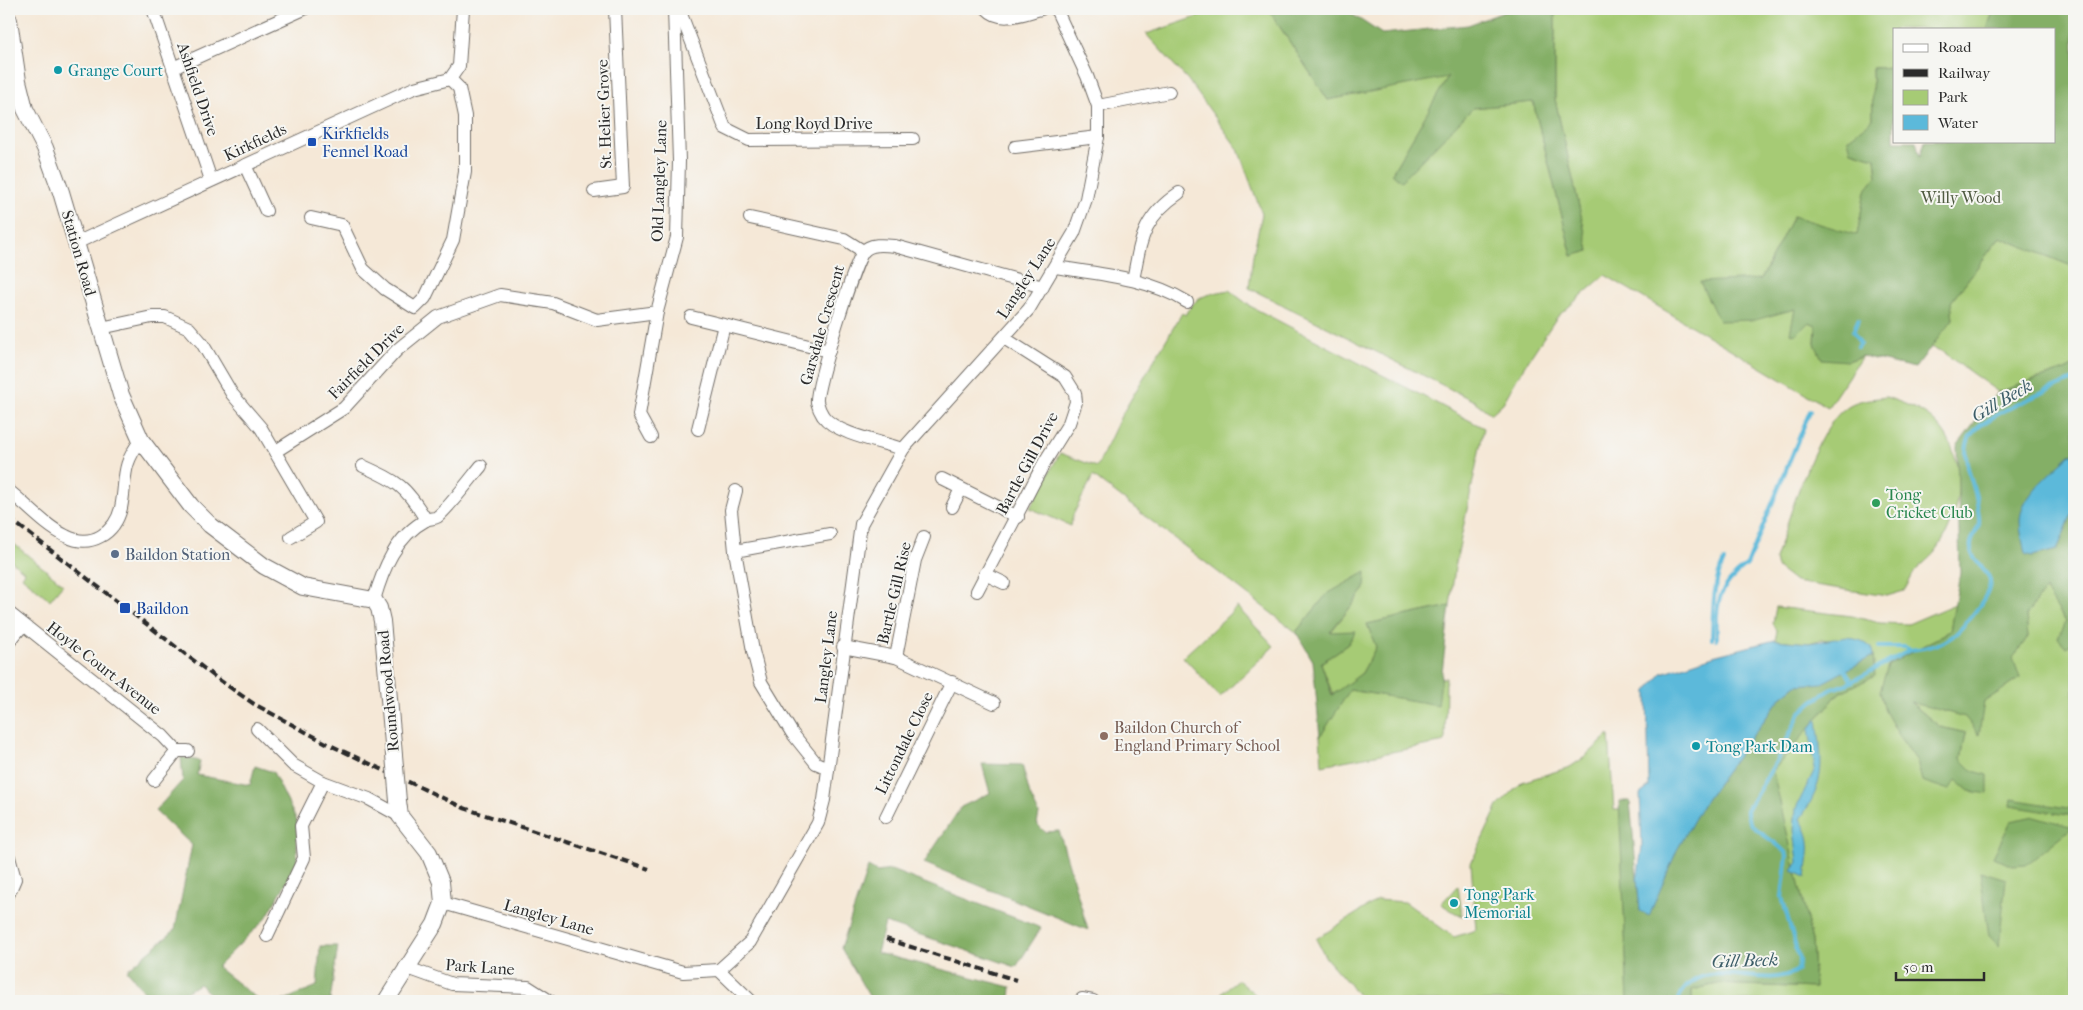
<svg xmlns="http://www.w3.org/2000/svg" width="2083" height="1010" viewBox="0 0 2083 1010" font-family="'IM FELL French Canon',serif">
<rect width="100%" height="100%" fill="#f6f6f2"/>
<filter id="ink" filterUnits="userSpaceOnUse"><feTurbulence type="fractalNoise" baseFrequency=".02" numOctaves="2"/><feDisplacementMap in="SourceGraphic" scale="10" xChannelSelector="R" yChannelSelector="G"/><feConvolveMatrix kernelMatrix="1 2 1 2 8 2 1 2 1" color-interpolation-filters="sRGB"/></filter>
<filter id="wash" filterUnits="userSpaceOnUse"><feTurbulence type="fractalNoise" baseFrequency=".0096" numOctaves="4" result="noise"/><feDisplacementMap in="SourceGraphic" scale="20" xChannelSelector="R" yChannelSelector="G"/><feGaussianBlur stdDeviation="1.12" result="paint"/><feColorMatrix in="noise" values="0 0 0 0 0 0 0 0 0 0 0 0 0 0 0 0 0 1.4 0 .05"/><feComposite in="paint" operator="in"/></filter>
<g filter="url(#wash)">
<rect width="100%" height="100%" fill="#f5e8d7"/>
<g fill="#a6cb75" stroke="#687b50">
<path d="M1221 9H1268L1328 100 1449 76 1392 173 1401 180 1473 108 1533 102 1572 256 1589 251 1555 99V9H1994L1987 29H1894V67L1872 68 1873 119 1851 151 1875 158 1877 177 1865 191 1857 236 1793 216 1761 279 1776 313 1796 309V334L1809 322 1816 325 1815 344 1848 361 1862 356 1828 407 1605 275 1557 317 1522 370 1503 403 1491 414 1474 401 1249 288 1253 255 1262 214 1238 149 1188 80 1146 34Z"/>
<path d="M2000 237 2074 267V365L2065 370 1998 392 1941 351 1931 347 1953 319 1951 302Z"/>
<path d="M1229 290 1250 306 1484 428 1455 567 1450 606 1367 624 1376 647 1362 673 1333 695 1321 663 1348 644 1355 632 1330 633 1365 589 1327 594 1296 632 1093 476 1073 515 1071 526 1030 508 1060 453 1097 467 1121 416 1182 313 1186 315C1195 295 1209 294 1229 290Z"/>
<path d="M1886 397C1903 403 1924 410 1937 424 1969 458 1962 517 1935 552 1929 559 1921 565 1915 571 1911 577 1908 585 1904 591L1887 596 1795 582 1777 568 1775 559C1790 519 1813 429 1848 406 1859 399 1873 399 1886 397Z"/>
<path d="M9 540 63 584 50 600 22 577 25 572 9 559Z"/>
<path d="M2045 588 2066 622V647L2074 642V1001H1692V990L1717 984 1815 988 1812 941 1772 771 1839 693 1875 672 1872 648 1822 639 1809 643 1775 640 1777 631 1773 623 1776 607 1852 616 1880 623 1908 624 1955 604 1950 631 1888 665 1883 684 1961 759 1966 733 1940 727 1909 701 1966 717 1979 734 1983 702 2020 678 2012 658 2028 637 2026 615Z"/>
<path d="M1237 607 1274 646 1220 697 1183 657Z"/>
<path d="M1441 678H1446L1445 742 1322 765 1320 737 1349 690 1437 704Z"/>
<path d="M1609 735 1614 810H1620L1628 1001H1364L1326 958 1316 939 1378 900 1405 902 1454 937 1476 930 1471 863 1498 806 1522 782 1570 767 1585 757Z"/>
<path d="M1458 885 1462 917 1441 904Z"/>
<path d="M1238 980 1263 1001H1212Z"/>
</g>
<g fill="#84af66" stroke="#586d48">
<path d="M1268 9H1344L1382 34 1468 25 1512 9H1555V99L1589 251 1572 256 1533 102 1473 108 1401 181 1392 173 1448 77 1328 100Z"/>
<path d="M1994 9H2074V267L2000 237 1951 302 1953 319 1915 368 1862 356 1848 361 1822 359 1815 344 1816 325 1809 322 1796 335 1790 333 1795 309 1755 320 1719 321 1700 282 1761 279 1793 216 1857 235 1865 191 1877 176 1875 158 1851 151 1848 139 1873 119 1872 68 1894 67V141H1916L1920 157 1925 141H2054V29H1987Z"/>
<path d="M2074 365V454H2071L2036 488 2025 553 2032 556 2057 550 2074 509V642L2066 647 2058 638 2066 622 2045 589 2026 615 2028 637 2013 658 2020 678 1984 702 1979 735 1965 717 1910 702 1940 727 1966 733 1961 759 1973 771 1988 775V794L1969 791 1956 780 1949 790 1922 781 1917 761 1901 739 1885 711 1880 691 1888 665 1950 631 1960 573 1957 446 1998 392 2065 370Z"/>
<path d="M1366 572 1365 589 1330 632 1356 631 1348 644 1321 663 1332 695 1362 673 1376 647 1367 624 1450 606 1438 705 1350 690 1320 737 1313 661 1296 632 1327 594Z"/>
<path d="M1873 656 1875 676 1839 693 1773 771 1812 941 1815 988 1717 984 1692 990V1001H1628L1619 801H1630L1640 911 1703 804 1781 697 1796 685 1822 682Z"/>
<path d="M181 757 200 761 197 775 250 785 255 766 273 772 297 821V864L266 918 217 967 260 1001H218L199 984 171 1001H151L127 970 175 930 192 845 155 811 183 780Z"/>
<path d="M982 764 1022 765 1030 795 1039 814 1037 824 1045 832 1059 831 1088 930 924 863 961 807 990 793Z"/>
<path d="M2011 799 2074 809V816L2010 806Z"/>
<path d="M2034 816 2073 827 2026 865 2012 866 1993 857 2011 821Z"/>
<path d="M868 867 877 872 891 870 1041 928 1016 967 885 923 877 953 1011 987 1010 1001H872L841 948Z"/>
<path d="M1980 871 2006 879 1999 946 1989 936Z"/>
<path d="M320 946H338L330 1001H282L317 986Z"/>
</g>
<g fill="#5cb9da" stroke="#447282">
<path d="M2071 454H2074V509L2057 550 2032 556 2025 554C2023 543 2020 532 2020 522 2019 497 2054 470 2071 454Z"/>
<path d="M1847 637 1862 641 1872 648 1873 656 1822 683 1796 685 1781 697 1703 804 1677 850 1649 916 1640 911 1637 880 1642 847 1640 794 1649 787 1647 691 1662 673 1713 656 1775 640 1809 643Z"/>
<path d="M1817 719C1822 763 1827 780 1800 819 1814 840 1809 853 1806 877L1792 871 1798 862 1794 830 1796 808 1815 769 1809 729Z"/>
</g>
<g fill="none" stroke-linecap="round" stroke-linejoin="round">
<g stroke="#5cb9da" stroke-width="4">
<path d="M1857 347 1860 343 1853 332 1858 320"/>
<path d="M1712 639C1713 612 1712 585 1724 561"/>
<path d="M1717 639C1715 603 1718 587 1747 565L1810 411"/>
<path d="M1879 647H1905L1910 650C1923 648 1935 647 1947 640 1959 634 1992 595 1990 580 1987 568 1972 562 1971 549 1969 540 1977 532 1979 524 1980 516 1977 505 1976 497 1972 478 1959 454 1971 435 1984 415 2051 389 2074 380"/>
<path d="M1846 671 1852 682"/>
<path d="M1677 1001C1702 948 1759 994 1798 970L1799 959 1782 897 1787 855C1778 839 1745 831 1747 810L1777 760 1800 713 1813 701 1832 689 1849 683 1910 650"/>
</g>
</g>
</g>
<g filter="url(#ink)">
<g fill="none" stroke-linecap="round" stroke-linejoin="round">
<g stroke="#726d67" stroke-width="14">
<g id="minor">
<path d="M153 9 211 180"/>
<path d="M679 9 725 128 749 140 913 139"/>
<path d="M987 9C1001 24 1024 13 1041 9"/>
<path d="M173 68 304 9"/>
<path d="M450 79 459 66 463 9"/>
<path d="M1098 106 1169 92"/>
<path d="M1015 147 1098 137"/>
<path d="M245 165 266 211"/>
<path d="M594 191 623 187 615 9"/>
<path d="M311 218 342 225 363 269 385 289 415 308 425 298 453 240 465 172V116L459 88 450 79"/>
<path d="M750 218 844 239 863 251"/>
<path d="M76 243 414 88 450 79"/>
<path d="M1055 267C1099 274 1149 278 1187 302"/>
<path d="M1133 280C1141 240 1142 218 1179 193"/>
<path d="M691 317 724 325"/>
<path d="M101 328 152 317H165L189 328 202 343 232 394 261 428 316 522 291 537"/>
<path d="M698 429 724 325 829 351"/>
<path d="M651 437 639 415 657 312 677 237 679 161 674 9"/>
<path d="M903 449C881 442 836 434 823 416 821 413 818 406 817 402 815 388 854 264 863 252 870 243 885 245 895 246L1043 287"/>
<path d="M276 451 344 408 397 350 438 317 500 295 553 303 597 320 657 312"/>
<path d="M363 466C398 482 406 486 426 520"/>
<path d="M942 479 1018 517"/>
<path d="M9 491C27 505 45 526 66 536 91 549 115 533 121 508 127 479 120 467 141 440"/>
<path d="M736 491 731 510 735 551 753 651 761 682 792 733 816 763 828 768"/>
<path d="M952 507 961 489"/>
<path d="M735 551 830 534"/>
<path d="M985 574 1004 583"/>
<path d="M977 591 1044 463 1069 423 1076 402 1075 393 1065 377 1004 338"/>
<path d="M374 600C383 569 396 536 426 520 429 518 434 519 437 517 447 510 472 477 481 466"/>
<path d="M9 613 163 736 177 751"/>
<path d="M9 642 23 625"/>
<path d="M843 647 896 657 994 703"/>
<path d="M896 657 915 560 924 537"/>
<path d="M257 729 293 765 323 782 369 799 400 816"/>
<path d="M154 780 177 751H188"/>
<path d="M886 817 952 682"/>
<path d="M9 857 15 879 9 893"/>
<path d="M443 903 683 972 719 970 750 942 818 823 824 800 861 524 903 449 1029 309 1074 233 1086 199 1098 137V106L1087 76 1056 9"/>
<path d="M267 936 304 858 301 826 323 782"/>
<path d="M405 967 452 984 528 987 550 1001"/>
<path d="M719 970 751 1001"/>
<path d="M1080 1001 1082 999 1093 1001"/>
</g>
</g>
<g stroke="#726d67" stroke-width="18">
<g id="tertiary">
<path d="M9 20 18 81 25 109 45 148 61 192 121 395 141 440 191 506 210 525 264 566 303 587 374 600 379 608 382 621 392 732"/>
<path d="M386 1001 435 924 443 903 441 882 429 853 400 816 398 801"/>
</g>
</g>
<use href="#minor" stroke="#fff" stroke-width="12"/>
<use href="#tertiary" stroke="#fff" stroke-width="16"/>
<g stroke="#2b2b2b" stroke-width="4" stroke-dasharray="8 4" stroke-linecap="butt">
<path d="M9 518 215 677 254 704 330 745 464 808 649 869"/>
<path d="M886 939 1016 980"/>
</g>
<g stroke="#726d67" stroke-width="18" stroke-linecap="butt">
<path id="tertiary-bridge" d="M392 732 398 801"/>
</g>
<use href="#tertiary-bridge" stroke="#fff" stroke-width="16"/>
</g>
</g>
<g fill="#0f9aa8" stroke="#f6f6f2" stroke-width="2">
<circle cx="58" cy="70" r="5"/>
<circle cx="1696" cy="746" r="5"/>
<circle cx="1454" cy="903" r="5"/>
</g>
<g fill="#1a4fb4" stroke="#f6f6f2" stroke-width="2">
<rect x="307" y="137" width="10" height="10" rx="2.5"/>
<rect x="119" y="602" width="12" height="12" rx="2.5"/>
</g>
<circle fill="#2e9e5b" stroke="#f6f6f2" stroke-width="2" cx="1876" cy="503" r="5"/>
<circle fill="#5c6f8a" stroke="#f6f6f2" stroke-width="2" cx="115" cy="554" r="5"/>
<circle fill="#8d6e63" stroke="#f6f6f2" stroke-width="2" cx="1104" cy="736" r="5"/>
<g text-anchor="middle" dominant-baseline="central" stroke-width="4" stroke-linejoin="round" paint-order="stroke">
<g font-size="16" fill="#0d838f" stroke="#f6f6f2" text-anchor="start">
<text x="68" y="70">Grange Court</text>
<text x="1706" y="746">Tong Park Dam</text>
<text x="1464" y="894">Tong Park<tspan x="1464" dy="18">Memorial</tspan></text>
</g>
<g font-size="16" fill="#2b2b2b" stroke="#f6f6f2">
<text transform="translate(198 89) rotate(71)">Ashfield Drive</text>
<text transform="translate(604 114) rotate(-92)">St. Helier Grove</text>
<text x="814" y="123">Long Royd Drive</text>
<text transform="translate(255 142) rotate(-25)">Kirkfields</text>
<text transform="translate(659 181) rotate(-88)">Old Langley Lane</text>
<text transform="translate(79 253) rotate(74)">Station Road</text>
<text transform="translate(1026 278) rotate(-57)">Langley Lane</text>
<text transform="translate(822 325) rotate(-74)">Garsdale Crescent</text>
<text transform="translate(366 361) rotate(-45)">Fairfield Drive</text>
<text transform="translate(1027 463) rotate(-62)">Bartle Gill Drive</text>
<text transform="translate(894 593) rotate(-77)">Bartle Gill Rise</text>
<text transform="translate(826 657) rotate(-83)">Langley Lane</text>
<text transform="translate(104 668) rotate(38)">Hoyle Court Avenue</text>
<text transform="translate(388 691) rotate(-95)">Roundwood Road</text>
<text transform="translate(904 743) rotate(-64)">Littondale Close</text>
<text transform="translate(549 917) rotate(16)">Langley Lane</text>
<text transform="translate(480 967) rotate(4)">Park Lane</text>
</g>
<g font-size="16" fill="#164399" stroke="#f6f6f2" text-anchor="start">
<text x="322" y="133">Kirkfields<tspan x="322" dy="18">Fennel Road</tspan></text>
<text x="136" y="608">Baildon</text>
</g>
<g font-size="16" fill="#505b41" stroke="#f6f6f2">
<text x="1961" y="197">Willy Wood</text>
</g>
<g font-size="16" fill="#27864d" stroke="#f6f6f2" text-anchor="start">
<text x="1886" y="494">Tong<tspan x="1886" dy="18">Cricket Club</tspan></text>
</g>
<g font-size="16" fill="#4e5e75" stroke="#f6f6f2" text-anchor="start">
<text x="125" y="554">Baildon Station</text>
</g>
<g font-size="16" fill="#785e54" stroke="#f6f6f2" text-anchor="start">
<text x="1114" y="727">Baildon Church of<tspan x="1114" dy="18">England Primary School</tspan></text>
</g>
<g font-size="18" font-style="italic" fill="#3c5d68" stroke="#f6f6f2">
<text transform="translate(2002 401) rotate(-30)">Gill Beck</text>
<text transform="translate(1745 961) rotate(-2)">Gill Beck</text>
</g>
</g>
<rect width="2083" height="1010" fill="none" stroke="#f6f6f2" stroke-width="30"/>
<rect x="1893" y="28" width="162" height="115" fill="#f6f6f2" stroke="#a5a5a2"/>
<rect x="1903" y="44" width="25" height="8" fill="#ffffff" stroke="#a5a5a2"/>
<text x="1938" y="52" font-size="15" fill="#2b2b2b">Road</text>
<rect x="1903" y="69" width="25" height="8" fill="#2b2b2b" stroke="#a5a5a2"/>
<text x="1938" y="78" font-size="15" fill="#2b2b2b">Railway</text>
<rect x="1903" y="90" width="25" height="15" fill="#a6cb75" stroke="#a5a5a2"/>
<text x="1938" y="102" font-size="15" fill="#2b2b2b">Park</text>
<rect x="1903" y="115" width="25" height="15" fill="#5cb9da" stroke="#a5a5a2"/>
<text x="1938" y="128" font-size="15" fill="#2b2b2b">Water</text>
<path d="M1896 972v8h88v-8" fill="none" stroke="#2b2b2b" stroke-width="2.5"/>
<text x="1903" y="972" font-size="15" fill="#2b2b2b" stroke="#f6f6f2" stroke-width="4" paint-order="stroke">50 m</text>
</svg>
